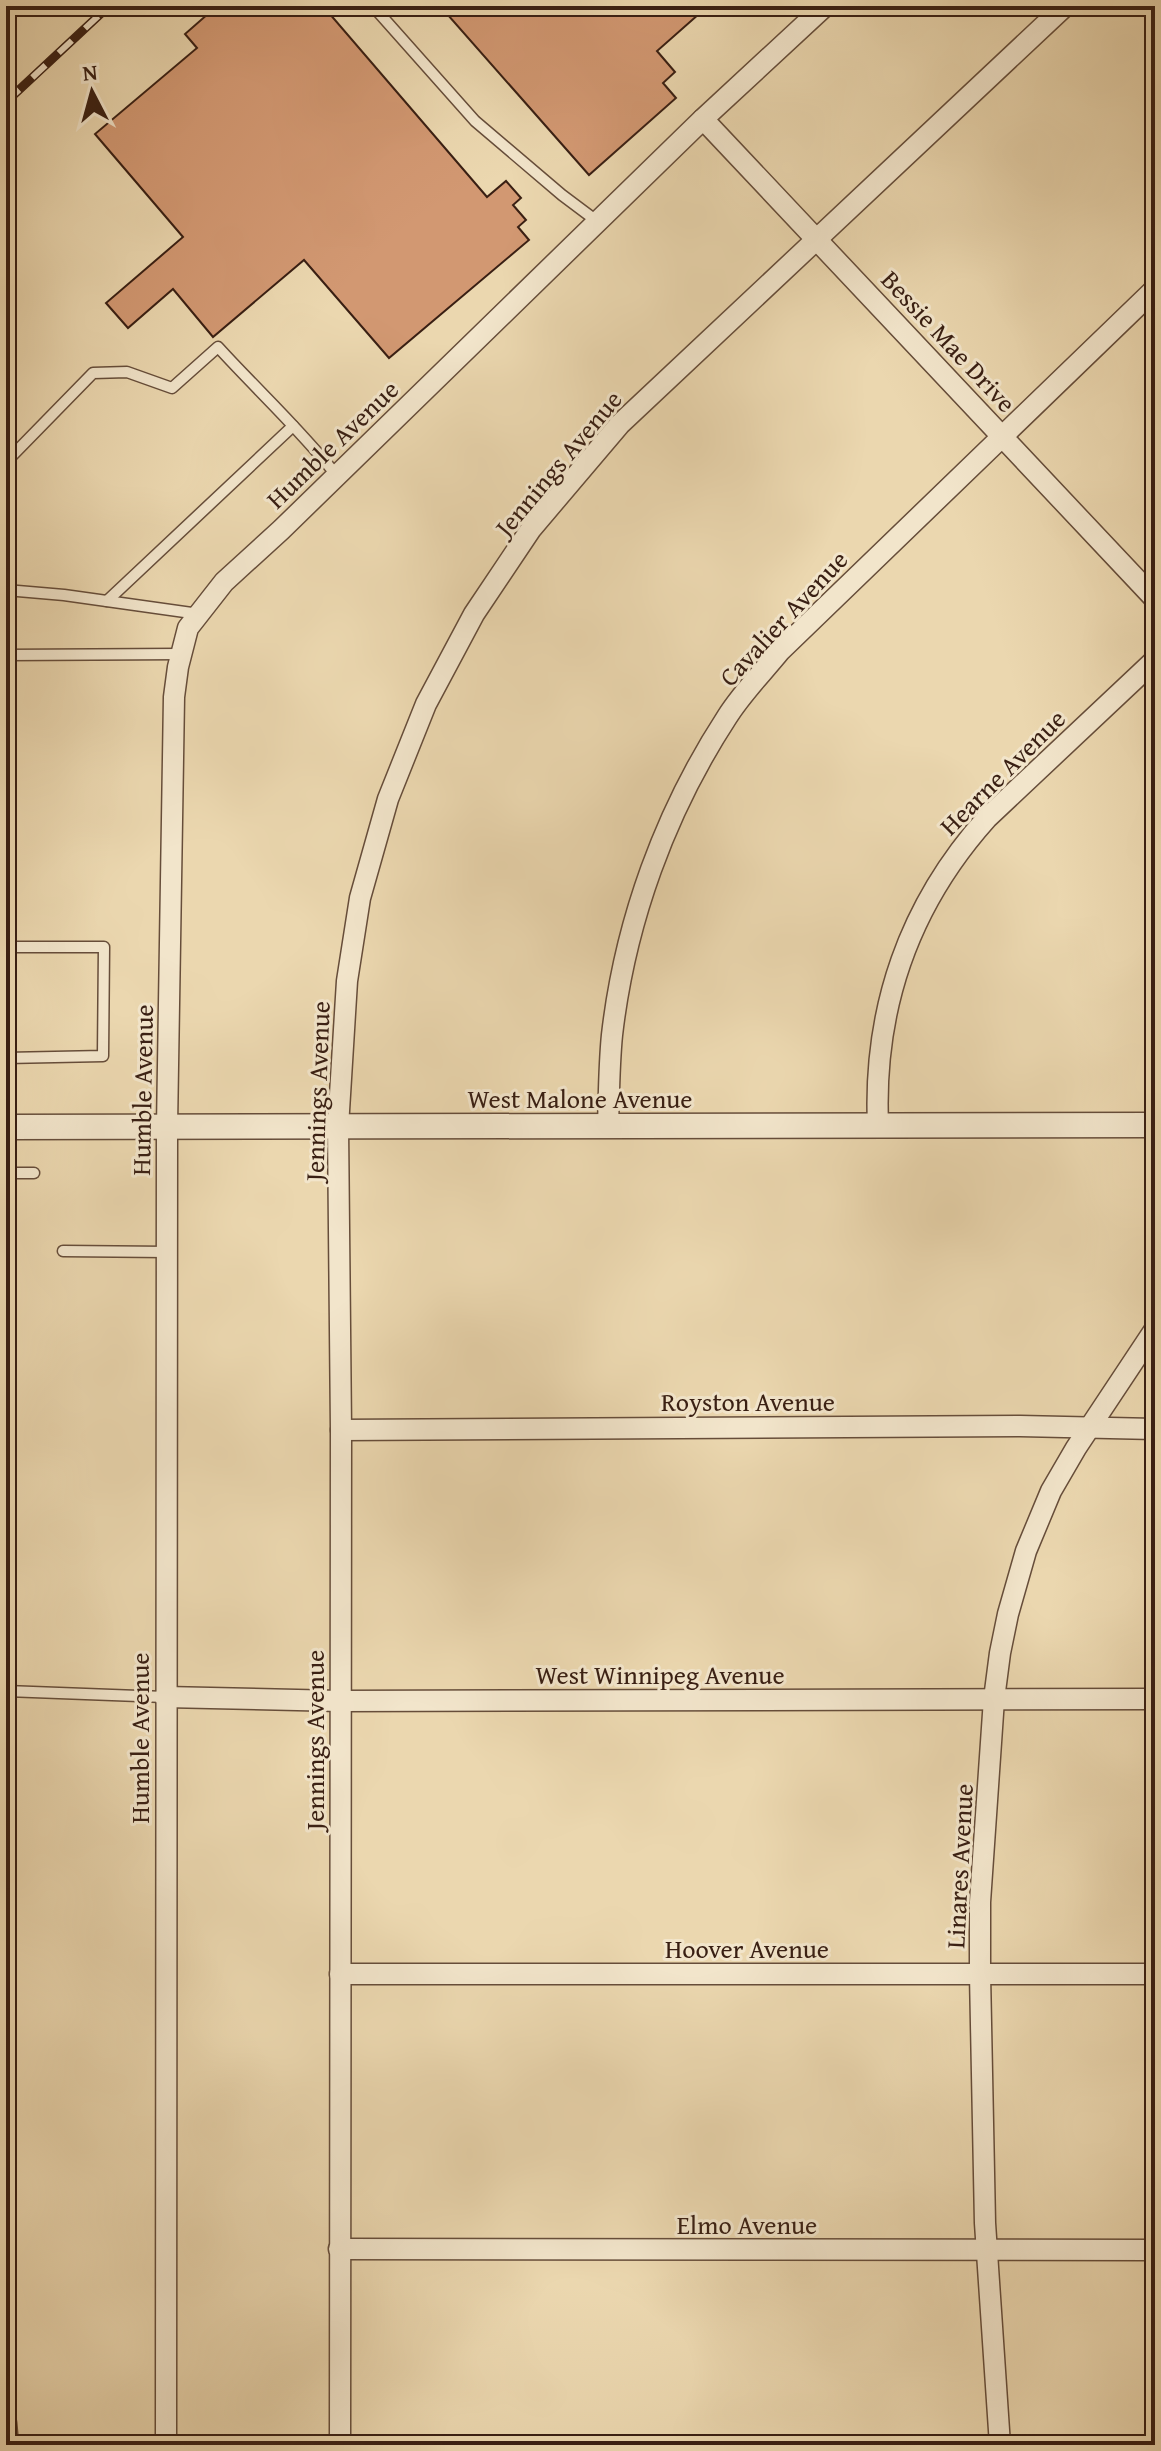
<svg xmlns="http://www.w3.org/2000/svg" width="1161" height="2451" viewBox="0 0 1161 2451" font-family="'Gentium Book Plus',serif">
<rect width="100%" height="100%" fill="#ebd7af"/>
<filter id="stains"><feTurbulence type="fractalNoise" baseFrequency=".0025" numOctaves="4"/><feColorMatrix values="0 0 0 0 .2 0 0 0 0 .09 0 0 0 0 .02 0 0 0 .5 -.17"/></filter>
<radialGradient id="worn" r=".72"><stop offset=".6" stop-color="#630" stop-opacity="0"/><stop offset="1" stop-color="#630" stop-opacity=".3"/></radialGradient>
<g fill="#d29872" stroke="#391f13" stroke-width="2">
<path d="M217 6H323L487 197 506 181 521 198 513 205 526 220 518 227 529 240 389 358 304 260 213 337 173 289 128 328 106 303 183 237 95 134 197 48 185 34Z"/>
<path d="M440 6H708L657 51 675 72 663 83 676 98 589 175Z"/>
</g>
<g fill="none" stroke-linecap="round" stroke-linejoin="round">
<g stroke="#664d3a" stroke-width="13">
<g id="service">
<path d="M379 13 475 121 562 195 598 222"/>
<path d="M6 462 93 373 127 372 172 388 218 347C257 390 301 430 337 476"/>
<path d="M6 590 64 595 199 614"/>
<path d="M107 601 293 426"/>
<path d="M6 655 181 654"/>
<path d="M6 947H104L103 1056 6 1058"/>
<path d="M6 1173H34"/>
<path d="M63 1251 168 1252"/>
<path d="M6 1272 7 1239"/>
<path d="M6 1691 165 1697"/>
</g>
</g>
<g stroke="#664d3a" stroke-width="23">
<g id="minor">
<path d="M703 119 1155 599"/>
<path d="M878 1125C873 1009 909 905 987 818L1155 660"/>
<path d="M608 1126C609 1096 609 1065 612 1035 625 922 665 812 727 717 742 693 763 672 780 651L1155 289"/>
<path d="M341 1430 1020 1426 1155 1429"/>
<path d="M165 1697 340 1701 1155 1699"/>
<path d="M340 1974H1155"/>
<path d="M339 2249 1155 2250"/>
<path d="M6 2423 8 2445"/>
<path d="M166 2445 167 1127 174 697 178 667 188 628 224 582 281 530 703 119 825 6"/>
<path d="M340 2445 341 1430 338 1127 347 981 360 898 388 799 426 704 474 614 531 529 620 424 1065 6"/>
<path d="M1000 2445 985 2223 980 1974V1902L994 1699 1000 1653 1008 1614 1026 1551 1051 1491 1076 1448 1155 1329"/>
</g>
</g>
<g stroke="#664d3a" stroke-width="27">
<path id="tertiary" d="M6 1127 1155 1125"/>
</g>
<use href="#service" stroke="#f2e5cb" stroke-width="10"/>
<use href="#minor" stroke="#f2e5cb" stroke-width="20"/>
<use href="#tertiary" stroke="#f2e5cb" stroke-width="24"/>
<g stroke="#391f13" stroke-width="9">
<g id="rail">
<path d="M6 20 21 6"/>
<path d="M6 102 109 6"/>
</g>
</g>
<use href="#rail" stroke="#f2e5cb" stroke-width="6" stroke-dasharray="18" stroke-linecap="butt"/>
</g>
<g text-anchor="middle" dominant-baseline="central" stroke-width="6" stroke-linejoin="round" paint-order="stroke">
<g font-size="26" fill="#391f13" stroke="#f2e5cb">
<text transform="translate(949 341) rotate(47)">Bessie Mae Drive</text>
<text transform="translate(332 444) rotate(-44)">Humble Avenue</text>
<text transform="translate(558 463) rotate(-50)">Jennings Avenue</text>
<text transform="translate(783 618) rotate(-47)">Cavalier Avenue</text>
<text transform="translate(1002 772) rotate(-45)">Hearne Avenue</text>
<text transform="translate(142 1090) rotate(-89)">Humble Avenue</text>
<text transform="translate(317 1091) rotate(-88)">Jennings Avenue</text>
<text x="580" y="1098">West Malone Avenue</text>
<text x="748" y="1401">Royston Avenue</text>
<text x="660" y="1674">West Winnipeg Avenue</text>
<text transform="translate(139 1738) rotate(-90)">Humble Avenue</text>
<text transform="translate(314 1740) rotate(-90)">Jennings Avenue</text>
<text transform="translate(959 1866) rotate(-87)">Linares Avenue</text>
<text x="747" y="1948">Hoover Avenue</text>
<text x="747" y="2224">Elmo Avenue</text>
</g>
</g>
<rect width="1161" height="2451" fill="none" stroke="#ebd7af" stroke-width="32"/>
<rect x="8" y="8" width="1145" height="2435" fill="none" stroke="#391f13" stroke-width="4"/>
<rect x="16" y="16" width="1129" height="2419" fill="none" stroke="#391f13" stroke-width="2"/>
<g transform="translate(92 92) rotate(354)" stroke="#f2e5cb" stroke-width="6" paint-order="stroke">
<path d="M0-6L14 30L0 20L-14 30Z" fill="#391f13"/>
<text y="-12" font-size="22" font-weight="bold" text-anchor="middle" fill="#391f13">N</text>
</g>
<rect width="100%" height="100%" filter="url(#stains)"/>
<rect width="100%" height="100%" fill="url(#worn)"/>
</svg>
